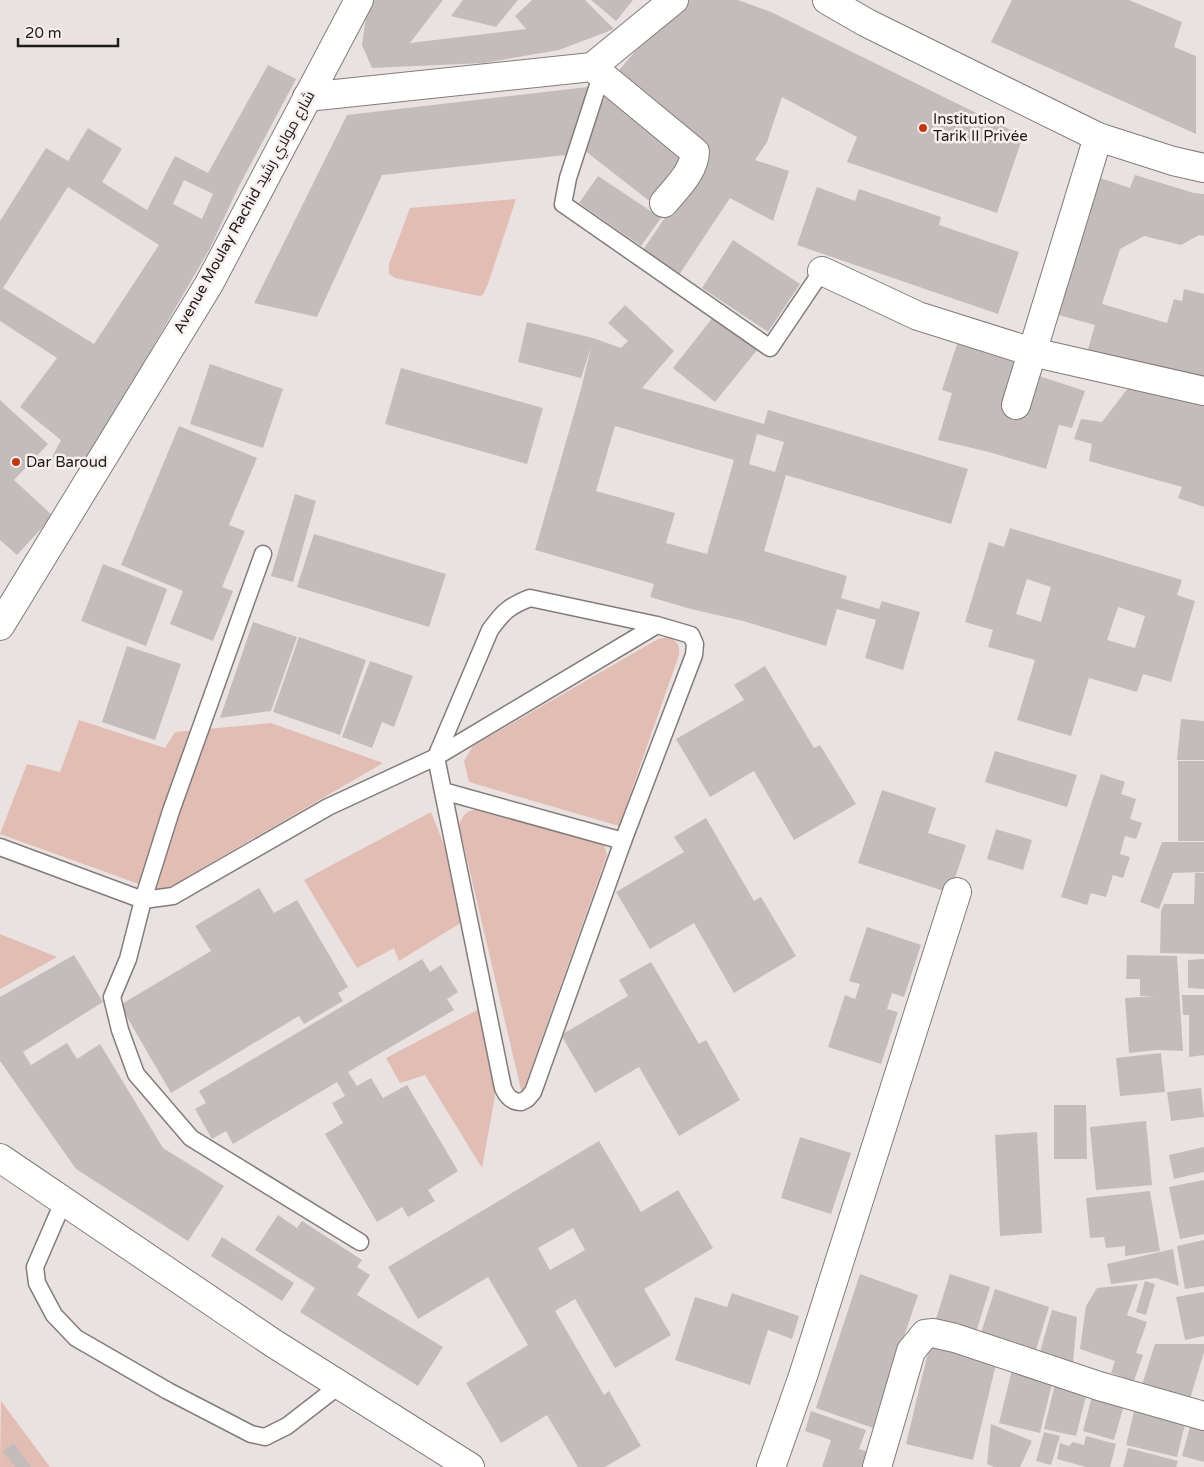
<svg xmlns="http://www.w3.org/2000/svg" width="1204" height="1467" viewBox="0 0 1204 1467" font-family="'Varela Round',Cairo,sans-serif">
<rect width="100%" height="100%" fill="#eae2e0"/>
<g fill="#e2bdb3">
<path d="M516 199 488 284 483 295 479 296 395 278 389 274V264L410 208Z"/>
<path d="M668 637C677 641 680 644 679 655L619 826 469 782 464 761 473 746 658 639Z"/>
<path d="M79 720 165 748 175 732 271 723 383 763 161 892 0 834 27 764 60 772Z"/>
<path d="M480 809 604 844 607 855 522 1094 459 825C463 813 468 810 480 809Z"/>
<path d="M431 812 452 865 467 919 399 961 394 948 357 968 304 880Z"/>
<path d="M0 934 57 957 0 989Z"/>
<path d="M479 1009 497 1085 482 1168 425 1075 400 1083 386 1058Z"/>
<path d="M1 1401 50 1467H0Z"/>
</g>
<g fill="#c4bcba" fill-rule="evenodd">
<path d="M375 0H443L410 43 526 29 515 16 532 0H585L614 29 559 50 484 63 372 68 362 45 367 10Z"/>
<path d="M463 0H518L496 27 451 16Z"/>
<path d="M591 0H633L616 21Z"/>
<path d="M679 0H738L771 12 1023 136 997 213 847 162 857 137 782 97 767 142 755 160 789 171 773 221 730 198 679 275 643 250 706 157 615 75Z"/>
<path d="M1012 0H1129L1182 22 1174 47 1196 56V134L991 42Z"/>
<path d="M268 65 296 79 238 188 210 248 82 470 52 457 61 440 20 407 57 358 0 321V221L46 148 68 161 88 128 122 149 102 182 147 210 175 156 208 173ZM184 180 213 194 202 219 173 204ZM68 187 159 245 94 344 3 288Z"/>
<path d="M588 87 566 155 382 175 317 317 254 303 347 115Z"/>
<path d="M605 96 685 157 652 203 584 150Z"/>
<path d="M1135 175 1194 193 1204 194V236L1199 235 1181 245 1144 236 1120 249 1102 304 1167 323 1174 299 1182 301 1184 289 1204 294V378L1109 358 1088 349 1095 325 1051 313 1094 176 1130 188Z"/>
<path d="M598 176 661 218 641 246 579 203Z"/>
<path d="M817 187 855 201 859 189 941 217 939 225 1019 252 998 314 797 245Z"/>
<path d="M733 240 800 284 768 332 702 288Z"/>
<path d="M625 305 674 351 642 388 764 424 768 410 968 469 951 524 786 475 764 551 847 576 841 598 879 609 882 601 920 612 903 670 865 658 876 620 837 609 826 646 743 621 691 609 650 597 654 584 535 550 581 389 591 347 581 378 518 362 527 322 593 338 621 348 628 341 608 323ZM615 426 734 460 707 554 666 543 675 513 596 491ZM757 434 784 442 775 472 749 464Z"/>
<path d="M714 316 757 350 715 402 673 368Z"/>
<path d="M958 341 1019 361 1004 409 1027 417 1039 376 1085 391 1072 428 1059 425 1046 469 989 452 938 440 952 393 942 390Z"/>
<path d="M210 364 283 389 263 448 190 424Z"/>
<path d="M401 368 543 408 527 464 385 424Z"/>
<path d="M1132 383 1204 399V507L1178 498 1182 487 1089 461 1092 444 1074 439 1081 419 1102 422Z"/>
<path d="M0 400 48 444 14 480 53 516 17 555 0 540Z"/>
<path d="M179 426 257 458 229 525 245 531 222 587 233 591 213 641 170 624 183 591 121 565Z"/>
<path d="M295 494 316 501 293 582 271 576Z"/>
<path d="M1010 528 1182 580 1177 595 1195 601 1171 682 1143 674 1137 692 1089 678 1071 736 1017 720 1035 660 988 647 993 630 965 622 989 542 1004 547ZM1027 579 1051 587 1041 622 1016 614ZM1118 607 1145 616 1135 648 1107 640Z"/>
<path d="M314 534 446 574 429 627 297 587Z"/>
<path d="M103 564 167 589 146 646 81 621Z"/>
<path d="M253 622 297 637 271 711 220 718Z"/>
<path d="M299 637 366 660 340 735 273 712Z"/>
<path d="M127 646 181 664 155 740 102 722Z"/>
<path d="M370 661 413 676 394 727 382 722 372 748 342 737Z"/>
<path d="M765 666 814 748 820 745 856 804 794 840 754 771 710 797 676 739 744 700 734 685Z"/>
<path d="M1181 719 1204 721V760H1177Z"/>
<path d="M995 751 1077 775 1067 807 985 782Z"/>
<rect x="1178" y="761" width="26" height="80"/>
<path d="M1101 774 1125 782 1121 794 1136 799 1130 819 1142 823 1136 839 1125 836 1120 854 1130 857 1123 878 1113 875 1106 897 1091 893 1087 905 1061 897Z"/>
<path d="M882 790 936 808 928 833 966 845 950 893 858 863Z"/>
<path d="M706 818 754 901 761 897 796 956 734 993 694 923 650 949 616 892 684 852 674 837Z"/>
<path d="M996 829 1032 840 1023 870 987 859Z"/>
<path d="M1162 842H1204V872L1173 873 1159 909 1140 902Z"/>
<path d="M1195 873H1204V954L1160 953 1161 911 1164 904H1194Z"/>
<path d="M259 888 274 913 297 900 348 987 338 993 343 1001 304 1024 299 1016 171 1093 120 1005 211 951 195 926Z"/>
<path d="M867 927 921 945 904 997 892 993 887 1009 898 1012 881 1064 828 1047 845 995 855 999 860 984 849 981Z"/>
<path d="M74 955 103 1002 23 1052 31 1065 67 1043 77 1059 100 1044 163 1148 224 1186 188 1241 76 1169 0 1061V997Z"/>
<path d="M1127 955 1177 956 1183 1051 1157 1050 1129 1053 1125 998 1157 996H1140V979H1126Z"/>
<path d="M422 959 430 972 441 965 458 992 447 999 454 1010 348 1072 357 1086 371 1078 383 1098 407 1085 458 1171 428 1190 435 1201 408 1217 402 1207 377 1222 325 1134 343 1123 332 1103 345 1096 337 1082 233 1144 226 1131 212 1139 195 1109 206 1103 199 1091Z"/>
<path d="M1204 959V989L1188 988V960Z"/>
<path d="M651 962 699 1044 706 1040 740 1100 679 1136 639 1067 595 1093 561 1035 628 996 619 980Z"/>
<path d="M1182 995H1204V1055L1189 1057V1015H1183Z"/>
<path d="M1161 1053 1165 1092 1120 1096 1116 1058Z"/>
<path d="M1201 1088 1204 1117 1171 1121 1167 1092Z"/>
<path d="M1054 1105H1086L1087 1159H1054Z"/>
<path d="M1146 1121 1152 1185 1096 1190 1090 1127Z"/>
<path d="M1037 1132 1042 1233 1000 1236 995 1135Z"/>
<path d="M800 1137 851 1153 831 1214 781 1198Z"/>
<path d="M599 1141 641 1212 678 1190 713 1248 644 1289 671 1335 615 1368 575 1299 555 1311 604 1395 609 1391 641 1446 605 1467H578L547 1415 501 1443 466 1383 528 1345 488 1277 418 1319 388 1267ZM573 1228 585 1250 550 1270 538 1248Z"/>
<path d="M1204 1147V1172L1174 1179 1169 1155Z"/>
<path d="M1204 1180V1234L1180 1239 1169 1187Z"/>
<path d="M1150 1191 1160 1251 1125 1256V1246L1106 1248 1104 1237 1090 1238 1086 1198Z"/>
<path d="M278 1215 297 1228 302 1221 362 1260 357 1267 370 1275 357 1295 443 1347 418 1386 300 1312 315 1288 255 1250Z"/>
<path d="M222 1237 294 1283 282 1301 211 1256Z"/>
<path d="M1204 1240V1286L1185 1289 1177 1246Z"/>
<path d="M1173 1249 1179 1286 1156 1278 1111 1284 1107 1264Z"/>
<path d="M860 1274 918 1295 873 1428 816 1408Z"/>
<path d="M950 1274 990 1287 976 1332 936 1319Z"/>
<path d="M1145 1281 1155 1284 1146 1315 1136 1312Z"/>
<path d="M1138 1284 1127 1315 1147 1322 1136 1353 1143 1355 1134 1381 1111 1373 1115 1361 1080 1349 1086 1306 1097 1288Z"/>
<path d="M995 1289 1049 1307 1035 1353 981 1333Z"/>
<path d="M1204 1292V1336L1185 1340 1176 1297Z"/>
<path d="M732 1293 799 1316 792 1339 768 1330 750 1385 675 1360 695 1297 727 1307Z"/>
<path d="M1052 1310 1077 1317 1073 1363 1039 1355Z"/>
<path d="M930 1344 997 1360 973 1460 906 1444Z"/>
<path d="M1155 1344H1204V1352L1190 1399 1141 1388Z"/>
<path d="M1012 1370 1053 1380 1040 1433 999 1423Z"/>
<path d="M1055 1384 1087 1392 1076 1436 1044 1429Z"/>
<path d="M1092 1396 1124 1405 1114 1440 1083 1431Z"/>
<path d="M1135 1407 1186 1420 1177 1457 1126 1445Z"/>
<path d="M811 1411 866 1430 859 1449 868 1452 863 1467H822L831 1440 805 1431Z"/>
<path d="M1192 1420 1204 1423V1462L1182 1456Z"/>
<path d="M991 1424 1032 1441 1020 1467H994L987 1464Z"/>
<path d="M1044 1432 1060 1436 1051 1465 1036 1461Z"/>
<path d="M1086 1436 1116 1444 1110 1467H1086L1057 1459 1060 1443 1069 1446 1073 1442 1084 1445Z"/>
<path d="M14 1443 31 1467H15L3 1451Z"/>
<path d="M1128 1448 1178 1461 1176 1467H1123Z"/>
</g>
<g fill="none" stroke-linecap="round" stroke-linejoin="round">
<g stroke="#837c7a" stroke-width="19">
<g id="service">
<path d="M601 76 568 178 563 204 770 348 822 271"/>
<path d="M263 554 171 811 143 900 128 959 112 997 120 1030 136 1074 191 1138 360 1242"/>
<path d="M623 841 694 655 695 644 691 635 657 625 530 598C509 606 503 612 490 630L436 757 657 625"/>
<path d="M0 847 143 900 173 896 328 807 436 757 503 1088C507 1097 512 1102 521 1102L527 1099 533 1092 623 841 443 791"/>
<path d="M64 1200 35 1267 37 1283 54 1315 76 1338 168 1391 251 1434 265 1437 287 1426 340 1385"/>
</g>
</g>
<g stroke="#837c7a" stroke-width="30">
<g id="minor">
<path d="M827 0 867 23 1098 137 1173 161 1204 168"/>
<path d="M592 67 695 152C694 172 676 188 664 203"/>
<path d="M307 97 592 67 674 0"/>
<path d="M822 271 918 316 1032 352 1204 391"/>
<path d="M1016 405 1098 137"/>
<path d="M0 1158 273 1343 470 1467"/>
<path d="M771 1467 803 1376 957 892"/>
<path d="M877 1467 911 1351 925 1334 933 1333 955 1338 1099 1386 1204 1416"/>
</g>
</g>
<g stroke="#837c7a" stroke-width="30">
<path id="tertiary" d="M0 626 209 284 359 0"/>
</g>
<use href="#service" stroke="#fff" stroke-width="16"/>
<use href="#minor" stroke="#fff" stroke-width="28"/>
<use href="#tertiary" stroke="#fff" stroke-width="28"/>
</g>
<g fill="#c13810" stroke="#f7efed" stroke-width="2">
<circle cx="923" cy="128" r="5"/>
<circle cx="16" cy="462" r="5"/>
</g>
<g text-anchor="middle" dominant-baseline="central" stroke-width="5" stroke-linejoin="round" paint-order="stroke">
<g font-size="15" fill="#1e1c1b" stroke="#f7efed" text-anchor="start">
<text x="933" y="119">Institution<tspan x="933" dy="17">Tarik II Privée</tspan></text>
<text x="26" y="462">Dar Baroud</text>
</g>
<g font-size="15" fill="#1e1c1b" stroke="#f7efed">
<text transform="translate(244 212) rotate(-61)">Avenue Moulay Rachid شارع مولاي رشيد</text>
</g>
</g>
<path d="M18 38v8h100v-8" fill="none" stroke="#1e1c1b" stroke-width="2.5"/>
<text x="25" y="38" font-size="15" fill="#1e1c1b" stroke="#f7efed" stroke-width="4" paint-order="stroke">20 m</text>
</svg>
